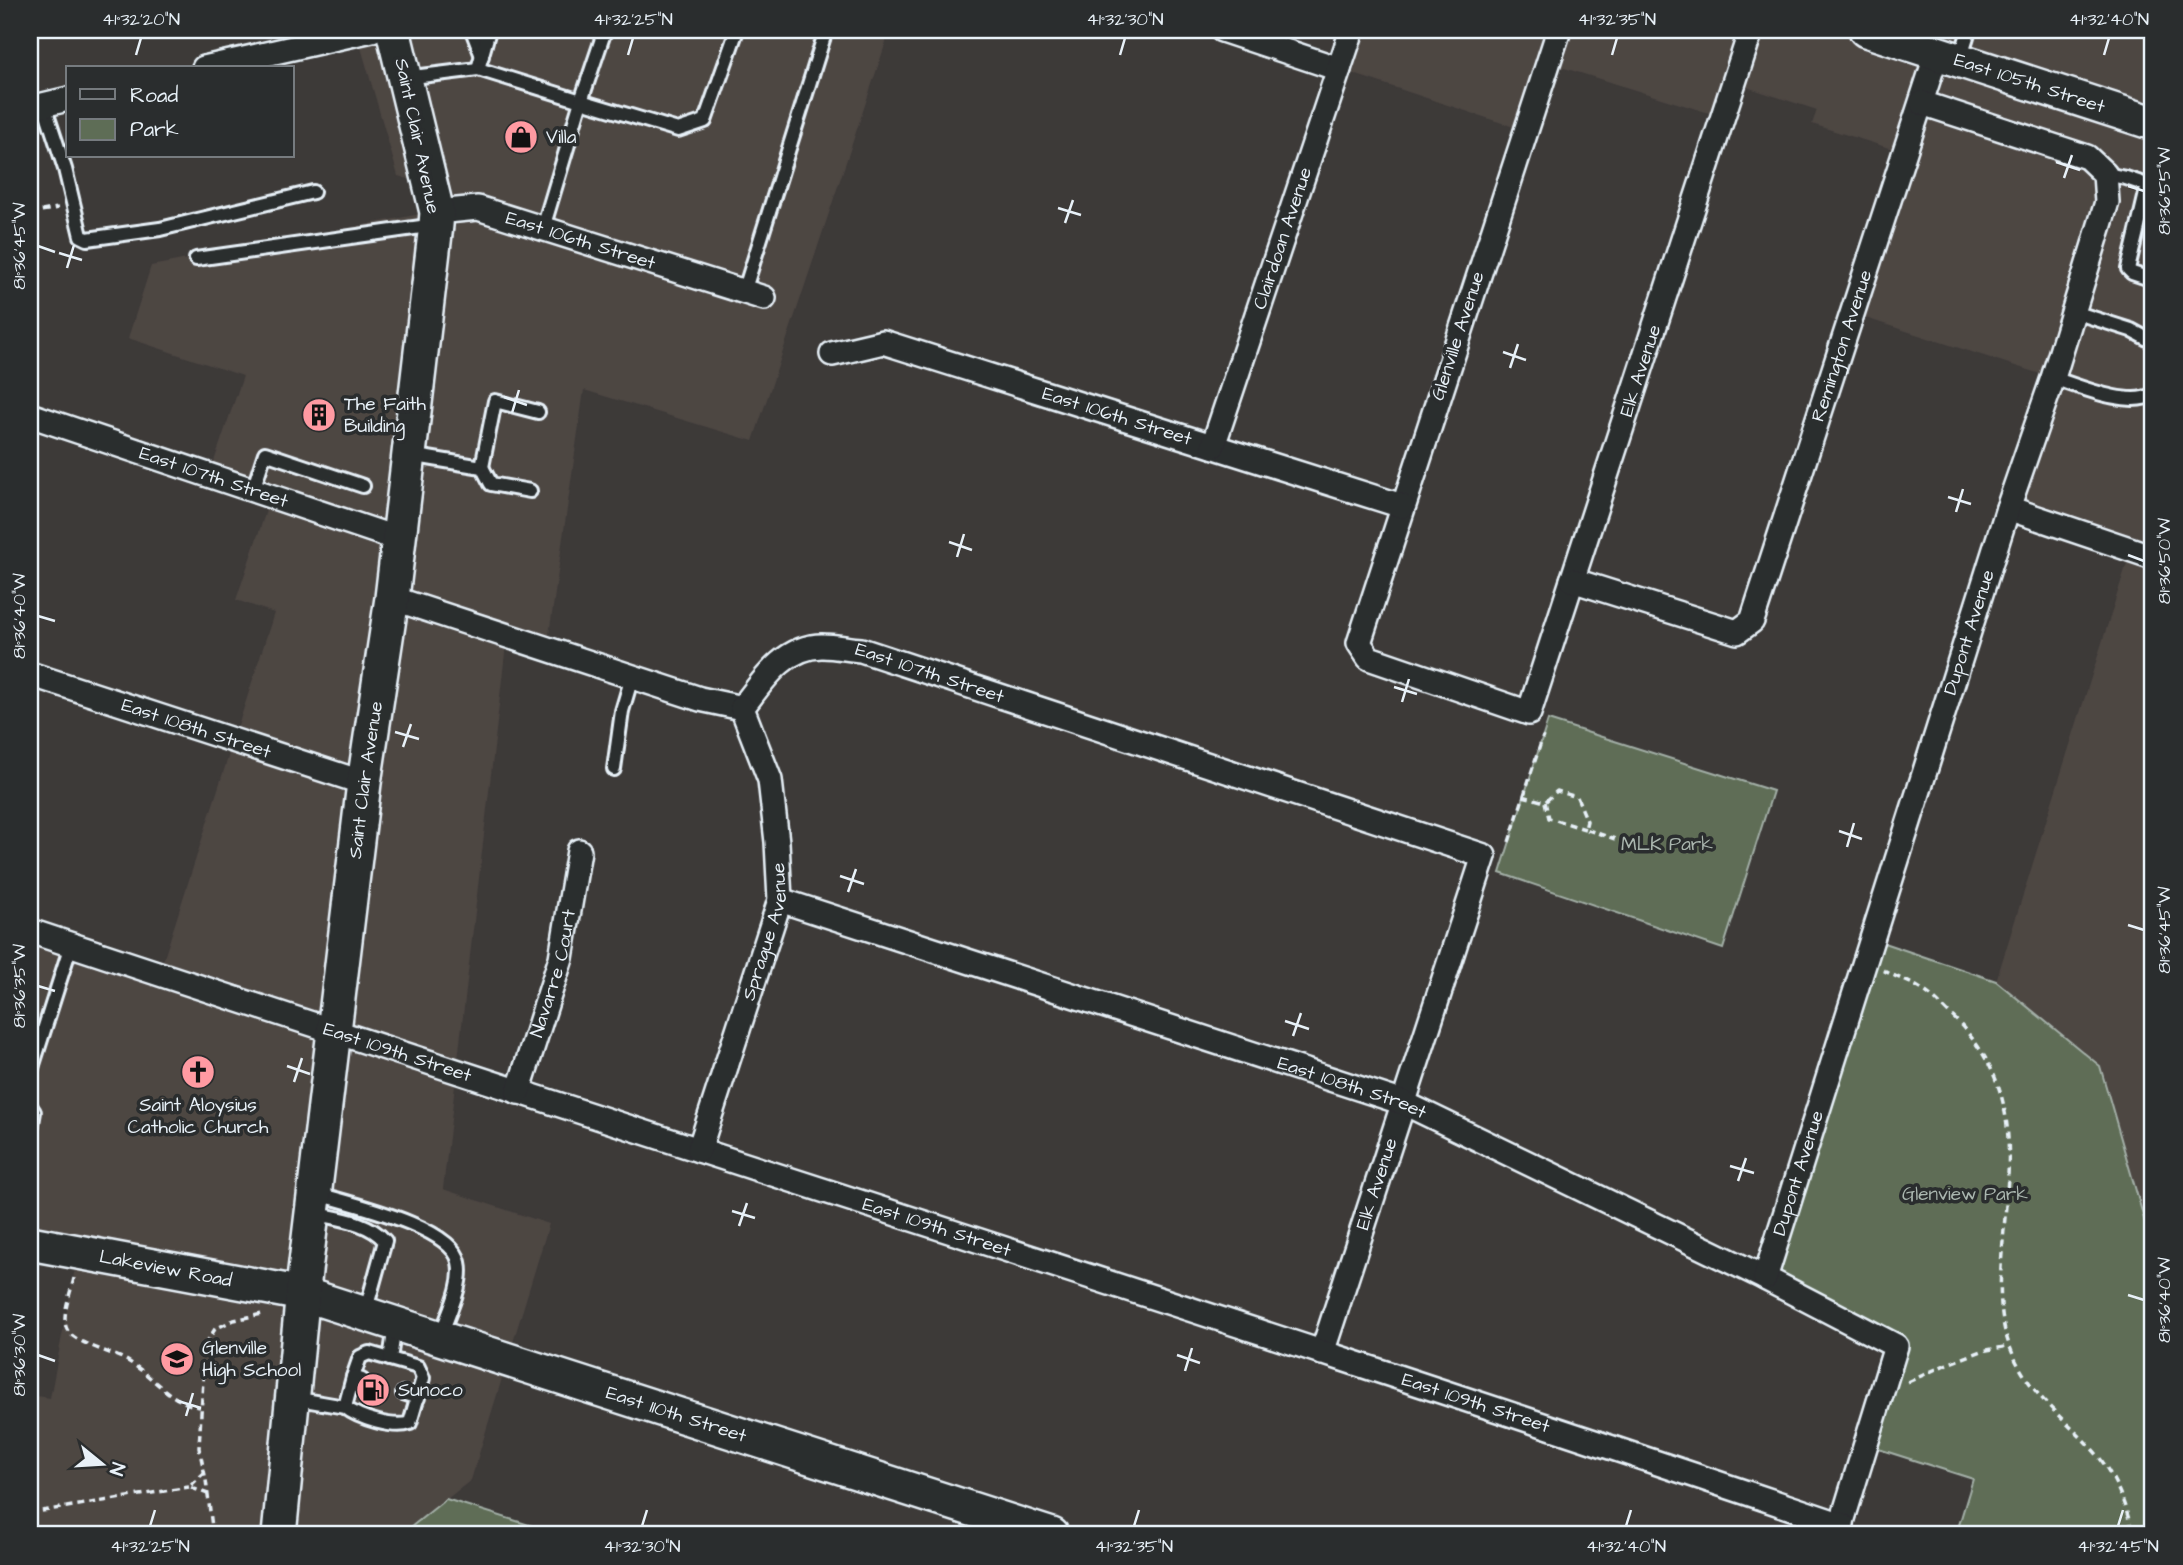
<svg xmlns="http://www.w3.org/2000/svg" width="2183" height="1565" viewBox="0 0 2183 1565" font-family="'Architects Daughter',sans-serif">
<rect width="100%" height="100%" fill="#3d3a38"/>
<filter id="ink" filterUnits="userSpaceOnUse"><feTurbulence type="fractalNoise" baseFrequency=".0143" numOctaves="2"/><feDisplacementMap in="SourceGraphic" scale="14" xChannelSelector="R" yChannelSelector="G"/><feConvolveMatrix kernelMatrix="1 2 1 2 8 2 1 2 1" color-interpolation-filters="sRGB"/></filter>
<g filter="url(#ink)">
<g fill="#4d4643">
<path d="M356 30H890L753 441 584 390 547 649 507 636 443 1189 549 1224 471 1480 401 1535H30V1395L50 1398 78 1253 30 1243V931L159 974 274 613 236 600 271 496 209 476 243 376 128 338 151 266 436 211 430 185 398 176Z"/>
<path d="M1352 30H2153V1250L2100 1067 1996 981 2131 550 2008 508 2053 378 1853 314 1905 153 1812 124 1817 110 1734 83 1722 117 1548 63 1526 131 1339 69Z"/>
</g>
<g fill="#5e6d56" stroke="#a3afa7" stroke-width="2">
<path d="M1548 720 1773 791 1723 949 1500 873Z"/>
<path d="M1872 939 1996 981 2100 1066 2153 1250V1535H1956L1973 1479 1866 1445 1896 1345 1765 1278Z"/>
<path d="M446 1499 561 1535H401Z"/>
</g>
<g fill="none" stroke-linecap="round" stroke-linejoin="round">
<g stroke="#e8f1f8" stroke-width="18">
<g id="lane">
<path d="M472 30 482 56"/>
<path d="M1960 59 1969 30"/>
<path d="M478 69 489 30"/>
<path d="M405 78 478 69 581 101 605 30"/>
<path d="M44 105 65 169 81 236 87 239 160 229 313 192"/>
<path d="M2105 174 2126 178 2153 187"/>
<path d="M2148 185 2128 269 2132 273 2153 280"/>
<path d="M543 228 581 101 678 130 705 121 737 30"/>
<path d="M196 259 435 225"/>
<path d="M744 292 826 30"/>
<path d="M2074 312 2131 330 2153 342"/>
<path d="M2053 378C2078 386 2131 409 2153 394"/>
<path d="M410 455 482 467 491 484 530 491"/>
<path d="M482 467 495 401 538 412"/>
<path d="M253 490 265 453 363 486"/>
<path d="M614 769 622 711 632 677"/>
<path d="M30 1074 71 945"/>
<path d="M30 1106 34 1112 30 1135"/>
<path d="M315 1193C347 1203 452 1226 459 1262 464 1284 448 1314 441 1335"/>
<path d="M313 1213C338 1219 368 1221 385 1241L365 1313"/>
<path d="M353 1377 360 1357 369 1353 390 1359"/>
<path d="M403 1393 418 1398"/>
<path d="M293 1398 345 1407 353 1377 362 1380"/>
<path d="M345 1407C358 1418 394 1429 410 1423L423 1378 418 1367 390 1359 395 1326"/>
</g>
</g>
<g stroke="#e8f1f8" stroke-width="28">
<g id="street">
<path d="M1222 30 1339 69"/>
<path id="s1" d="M1559 30 1359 643 1369 658 1529 713 1751 30"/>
<path d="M204 68 372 30"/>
<path d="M30 108 68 99"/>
<path id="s2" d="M437 212 478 208 764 298"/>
<path id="s3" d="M832 354 883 342 1402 506"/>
<path id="s4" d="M30 415 398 539"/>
<path id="s5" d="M1213 446 1352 30"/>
<path d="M2008 508 2153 557"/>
<path id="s6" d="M1572 580 1737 632 1752 621 1937 53"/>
<path d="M392 598 700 699 742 708"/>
<path id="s7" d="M30 674 364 783"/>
<path id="s8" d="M742 708C762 682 784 646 822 646 835 646 848 649 861 650L1484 856 1322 1353"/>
<path id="s9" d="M780 900 1404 1103 1765 1278 1896 1346 1838 1535"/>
<path id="s10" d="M30 931C633 1132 1240 1321 1842 1525"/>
<path id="s11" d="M518 1092 561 958 579 851"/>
<path id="s12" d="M699 1150 780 900 777 842 770 780 742 708"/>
<path id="s13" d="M1765 1278 2008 508 2053 378 2107 202 2105 174 2087 157 1922 103"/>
</g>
</g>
<g stroke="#e8f1f8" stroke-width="38">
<g id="secondary">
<path id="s14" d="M1866 30 2153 123"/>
<path id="s15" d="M30 1243 303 1294 1052 1535"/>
<path id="s16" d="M279 1535 305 1271 364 783 392 598 436 225 437 212 393 30"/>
</g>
</g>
<g stroke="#e8f1f8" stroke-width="3.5" stroke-dasharray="7 5" stroke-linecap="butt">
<path d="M30 213 58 208"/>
<path d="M1523 796 1545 802 1557 791 1577 797 1587 821 1585 829 1615 839"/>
<path d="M1545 802 1549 818 1585 829"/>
<path d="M1509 842 1543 736"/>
<path d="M1883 970C1895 977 1909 981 1921 989 1933 996 1943 1008 1953 1017 2022 1085 2010 1154 2003 1241 2000 1275 1997 1314 2010 1347 2028 1394 2060 1414 2093 1450 2114 1473 2126 1505 2133 1535"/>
<path d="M74 1278C71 1292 62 1313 66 1327 70 1342 108 1351 122 1358 151 1372 167 1402 200 1407"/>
<path d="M1908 1382 1947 1364 1982 1351 2009 1346"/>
<path d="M205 1472 189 1487 208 1494"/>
<path d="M30 1513 189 1487"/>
<path d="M213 1535 206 1480 199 1448 205 1345 215 1329 234 1320 262 1314"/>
</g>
<use href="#lane" stroke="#2a2d2e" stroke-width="12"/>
<use href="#street" stroke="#2a2d2e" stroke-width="23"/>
<use href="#secondary" stroke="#2a2d2e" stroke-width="33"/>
</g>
</g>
<path fill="none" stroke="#e8f1f8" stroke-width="2.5" d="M136 55 141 38M628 55 633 38M1120 55 1125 38M1612 55 1617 38M2104 55 2109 38M2056 162 2080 170M2064 178 2072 155M2128 186 2144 191M1058 208 1081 215M1065 223 1073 200M38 246 55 252M59 253 82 260M67 268 74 245M1503 352 1526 360M1510 368 1518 344M504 397 527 405M512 413 519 390M1948 497 1971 504M1956 512 1963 489M949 542 972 550M2128 555 2144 561M957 557 964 534M38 616 55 621M1394 687 1417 694M1402 702 1409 679M395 732 419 739M403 747 411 724M1839 831 1862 839M1847 847 1854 823M840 876 864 884M848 892 856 869M2128 925 2144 930M38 986 55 991M1285 1021 1309 1029M1293 1036 1301 1013M287 1066 310 1074M294 1082 302 1058M1730 1166 1754 1173M1738 1181 1746 1158M732 1211 755 1218M739 1226 747 1203M2128 1295 2144 1300M38 1355 55 1361M1177 1355 1200 1363M1185 1371 1192 1348M178 1401 201 1408M186 1416 193 1393M150 1526 155 1510M642 1526 647 1510M1134 1526 1139 1510M1626 1526 1631 1510M2118 1526 2123 1510"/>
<defs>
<g id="shop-disc" transform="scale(1.75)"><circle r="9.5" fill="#ff9aa2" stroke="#2a2d2e"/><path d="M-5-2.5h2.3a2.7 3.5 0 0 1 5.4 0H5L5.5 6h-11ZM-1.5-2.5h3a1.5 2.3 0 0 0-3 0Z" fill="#111"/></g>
<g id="building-disc" transform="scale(1.75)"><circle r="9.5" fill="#ff9aa2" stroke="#2a2d2e"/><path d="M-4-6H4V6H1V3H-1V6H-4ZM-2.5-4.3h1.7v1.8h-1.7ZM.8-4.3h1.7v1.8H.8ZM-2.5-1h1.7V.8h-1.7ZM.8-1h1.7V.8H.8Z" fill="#111"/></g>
<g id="church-disc" transform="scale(1.75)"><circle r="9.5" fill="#ff9aa2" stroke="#2a2d2e"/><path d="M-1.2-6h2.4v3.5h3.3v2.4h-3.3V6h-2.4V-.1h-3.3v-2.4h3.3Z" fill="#111"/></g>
<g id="school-disc" transform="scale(1.75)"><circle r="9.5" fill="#ff9aa2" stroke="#2a2d2e"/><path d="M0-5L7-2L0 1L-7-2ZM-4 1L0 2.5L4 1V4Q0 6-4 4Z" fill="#111"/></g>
<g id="fuel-disc" transform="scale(1.75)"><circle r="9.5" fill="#ff9aa2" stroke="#2a2d2e"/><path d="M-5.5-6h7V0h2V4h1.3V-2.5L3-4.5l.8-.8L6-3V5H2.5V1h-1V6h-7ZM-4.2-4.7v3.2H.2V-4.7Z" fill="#111"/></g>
</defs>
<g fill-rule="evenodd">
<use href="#shop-disc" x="521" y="137"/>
<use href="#building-disc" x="319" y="415"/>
<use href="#church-disc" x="198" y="1072"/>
<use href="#school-disc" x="177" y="1359"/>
<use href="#fuel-disc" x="373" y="1390"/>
</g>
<g text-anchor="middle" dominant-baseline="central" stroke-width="7" stroke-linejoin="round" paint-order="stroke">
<g font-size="19" fill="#e8f1f8" stroke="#2a2d2e">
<text stroke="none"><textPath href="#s14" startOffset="172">East 105th Street</textPath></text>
<text transform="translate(417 136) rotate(78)">Saint Clair Avenue</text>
<text stroke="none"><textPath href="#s5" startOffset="219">Clairdoan Avenue</textPath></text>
<text stroke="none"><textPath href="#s2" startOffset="149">East 106th Street</textPath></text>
<text transform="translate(1458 336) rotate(-72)">Glenville Avenue</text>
<text stroke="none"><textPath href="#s6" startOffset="481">Remington Avenue</textPath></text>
<text stroke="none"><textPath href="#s1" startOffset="1192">Elk Avenue</textPath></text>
<text stroke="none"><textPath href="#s3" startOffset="298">East 106th Street</textPath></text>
<text stroke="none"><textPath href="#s4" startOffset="194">East 107th Street</textPath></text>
<text stroke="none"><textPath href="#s13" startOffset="677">Dupont Avenue</textPath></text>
<text stroke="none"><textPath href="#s8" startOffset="217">East 107th Street</textPath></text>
<text stroke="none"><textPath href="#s7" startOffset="175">East 108th Street</textPath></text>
<text stroke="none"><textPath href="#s16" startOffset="760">Saint Clair Avenue</textPath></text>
<text stroke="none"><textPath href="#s12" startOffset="229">Sprague Avenue</textPath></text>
<text stroke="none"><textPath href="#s11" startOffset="124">Navarre Court</textPath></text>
<text stroke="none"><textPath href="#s10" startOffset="387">East 109th Street</textPath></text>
<text stroke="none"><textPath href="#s9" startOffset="602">East 108th Street</textPath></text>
<text stroke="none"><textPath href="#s13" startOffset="110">Dupont Avenue</textPath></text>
<text transform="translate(1377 1184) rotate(-72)">Elk Avenue</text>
<text stroke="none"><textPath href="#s10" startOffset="954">East 109th Street</textPath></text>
<text stroke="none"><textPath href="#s15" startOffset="138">Lakeview Road</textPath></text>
<text stroke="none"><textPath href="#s10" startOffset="1521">East 109th Street</textPath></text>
<text stroke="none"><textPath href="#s15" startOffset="670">East 110th Street</textPath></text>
</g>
<g font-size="19" fill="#e8f1f8" stroke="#2a2d2e" text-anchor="start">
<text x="546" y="137">Villa</text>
<text x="344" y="404">The Faith<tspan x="344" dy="22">Building</tspan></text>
<text x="198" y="1105" text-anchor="middle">Saint Aloysius<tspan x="198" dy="22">Catholic Church</tspan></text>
<text x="202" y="1348">Glenville<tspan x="202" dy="22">High School</tspan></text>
<text x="398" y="1390">Sunoco</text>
</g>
<g font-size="19" fill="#aab6af" stroke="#2a2d2e">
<text x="1667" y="844">MLK Park</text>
<text x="1965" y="1194">Glenview Park</text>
</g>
</g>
<rect width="2183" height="1565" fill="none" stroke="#2a2d2e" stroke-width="77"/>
<rect x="66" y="66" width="228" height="91" fill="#2a2d2e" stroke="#767b7f" stroke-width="2"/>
<rect x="80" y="89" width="35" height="10" fill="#2a2d2e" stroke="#767b7f" stroke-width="2"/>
<text x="130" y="102" font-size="21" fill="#e8f1f8">Road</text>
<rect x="80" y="119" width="35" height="21" fill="#5e6d56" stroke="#767b7f" stroke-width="2"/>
<text x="130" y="136" font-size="21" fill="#e8f1f8">Park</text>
<g transform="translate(102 1464) rotate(108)" stroke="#2a2d2e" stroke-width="5" paint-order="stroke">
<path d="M0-5L12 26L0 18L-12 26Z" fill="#e8f1f8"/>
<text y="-10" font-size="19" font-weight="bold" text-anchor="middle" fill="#e8f1f8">N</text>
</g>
<rect x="38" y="38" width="2106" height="1488" fill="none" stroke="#e8f1f8" stroke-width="2.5"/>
<g font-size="18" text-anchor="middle" fill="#e8f1f8">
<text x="141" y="25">41°32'20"N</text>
<text x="633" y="25">41°32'25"N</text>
<text x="1125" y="25">41°32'30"N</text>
<text x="1617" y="25">41°32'35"N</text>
<text x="2109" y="25">41°32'40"N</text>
<text transform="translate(2164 191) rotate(-90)" y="6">81°36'55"W</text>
<text transform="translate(19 246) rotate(-90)" y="6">81°36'45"W</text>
<text transform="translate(2164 561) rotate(-90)" y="6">81°36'50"W</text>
<text transform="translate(19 616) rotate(-90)" y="6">81°36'40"W</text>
<text transform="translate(2164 930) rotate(-90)" y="6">81°36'45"W</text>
<text transform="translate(19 986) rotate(-90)" y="6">81°36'35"W</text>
<text transform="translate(2164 1300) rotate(-90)" y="6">81°36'40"W</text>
<text transform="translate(19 1355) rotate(-90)" y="6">81°36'30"W</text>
<text x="150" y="1552">41°32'25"N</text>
<text x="642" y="1552">41°32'30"N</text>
<text x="1134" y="1552">41°32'35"N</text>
<text x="1626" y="1552">41°32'40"N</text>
<text x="2118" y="1552">41°32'45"N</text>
</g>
</svg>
